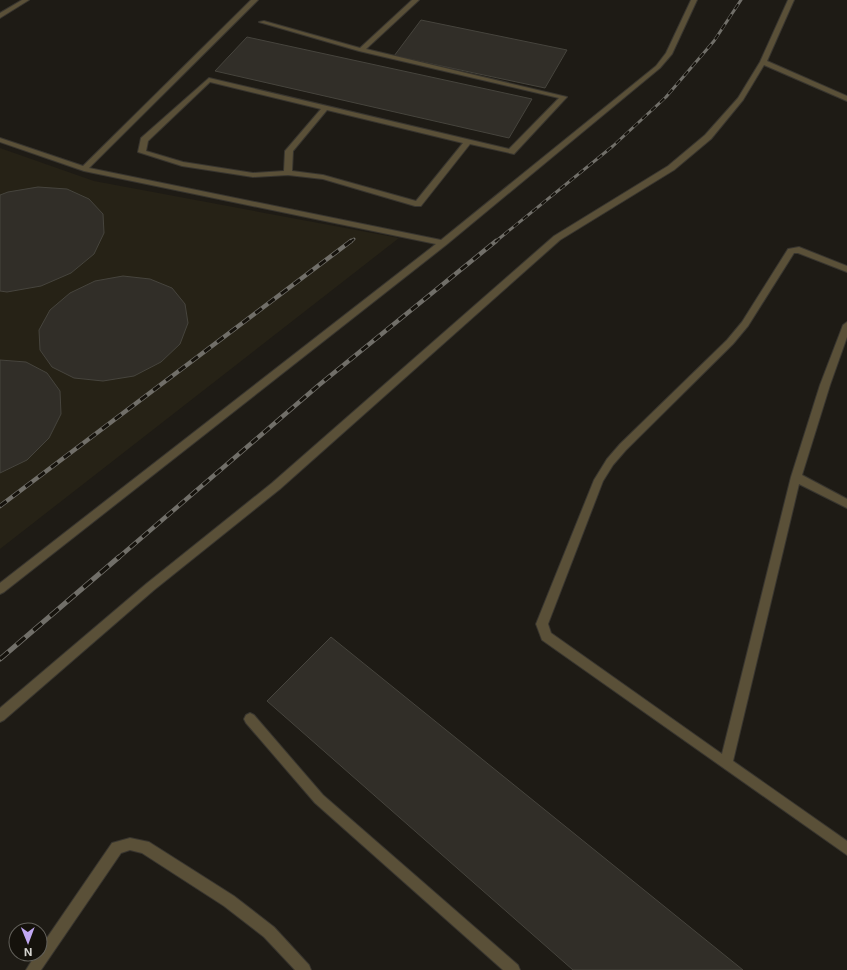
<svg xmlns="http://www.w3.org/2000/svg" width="847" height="970" viewBox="0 0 847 970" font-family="Inter,sans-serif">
<rect width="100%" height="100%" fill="#1e1b15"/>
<path fill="#262216" d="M0 148 94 181 399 238 0 549Z"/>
<g fill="#312e28" stroke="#46443d">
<path d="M421 20 567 50 545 88 394 56Z"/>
<path d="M247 37 532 99 509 138 215 71Z"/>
<path d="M38 187 67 189 89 199 103 214 104 233 94 254 71 273 41 286 7 292 0 291V195L8 192Z"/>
<path d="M123 276 150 279 172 288 185 304 188 323 180 344 161 362 134 376 103 381 74 378 52 367 40 350 39 330 50 310 70 293 95 281Z"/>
<path d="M0 360 26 362 47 373 60 391 61 414 49 438 27 460 0 473Z"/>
<path d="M331 637 743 970H573L267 701Z"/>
</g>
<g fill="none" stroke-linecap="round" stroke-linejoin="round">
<g stroke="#38352f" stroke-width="2">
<g id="service">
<path d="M412 0H419L366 49 567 97 514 154 470 144 421 206H415L323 179 288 175 253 177 182 166 138 152 141 138 209 78 509 149 559 98 359 51 259 22 264 21 360 48ZM210 82 321 109 285 151 284 171 253 173 183 162 146 151 148 141ZM327 110 463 143 416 201 323 175 292 171 293 151Z"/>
<path d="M250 713 254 715 323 795 518 965 520 970H503L315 803 246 723 244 719 246 715Z"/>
</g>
</g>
<g stroke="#38352f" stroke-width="2">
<g id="minor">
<path d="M22 0H29L0 18V13Z"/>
<path d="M251 0H258L89 168 441 240 656 66 666 53 691 0H697L672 54 660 68 446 245 4 592 0 594V583L436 244 84 171 0 142V138L83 166Z"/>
<path d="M788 0H794L767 61 847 96V101L764 65 743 100 711 139 674 170 560 240 280 489 154 590 4 720 0 722V708L146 584 272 483 554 236 668 166 705 135 738 98 760 62Z"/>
<path d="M799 247 847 266V272L798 253H794L748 326 733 344 626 450 613 465 603 481 548 624 551 633 722 754 791 477 820 385 843 325 847 322V337L830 385 802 475 847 499V508L799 484 733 761 847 841V855L542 640 536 624 594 480 607 459 620 444 727 340 742 322 788 249Z"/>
<path d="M130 838 149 842 234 896 274 927 309 965 311 970H295L264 937 224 906 142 853 130 850 121 853 41 970H26L36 954H40V948L112 843Z"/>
</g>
</g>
<use href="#service" fill="#5a5038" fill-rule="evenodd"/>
<use href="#minor" fill="#5a5038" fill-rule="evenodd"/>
<g stroke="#716f69" stroke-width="3">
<g id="rail-far2">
<path d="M350 242 354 239"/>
<path d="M495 242 613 146 666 97 714 41 741 0"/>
</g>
</g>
<g stroke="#716f69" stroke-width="4.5">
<g id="rail-far1">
<path d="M0 506 351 241"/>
<path d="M118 558 319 385 496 241"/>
</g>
</g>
<g stroke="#716f69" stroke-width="5">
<path id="rail" d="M0 659 119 557"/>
</g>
<use href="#rail-far2" stroke="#15120c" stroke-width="2" stroke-dasharray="6" stroke-linecap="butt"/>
<use href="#rail-far1" stroke="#15120c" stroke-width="3" stroke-dasharray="8" stroke-linecap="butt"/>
<use href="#rail" stroke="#15120c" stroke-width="3.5" stroke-dasharray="11" stroke-linecap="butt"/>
</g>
<g transform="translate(28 942) rotate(179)"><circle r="19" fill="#15120c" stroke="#62605a"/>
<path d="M0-3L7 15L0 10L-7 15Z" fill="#c1a8f3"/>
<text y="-6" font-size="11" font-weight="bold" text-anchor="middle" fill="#d5d4cf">N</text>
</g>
</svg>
